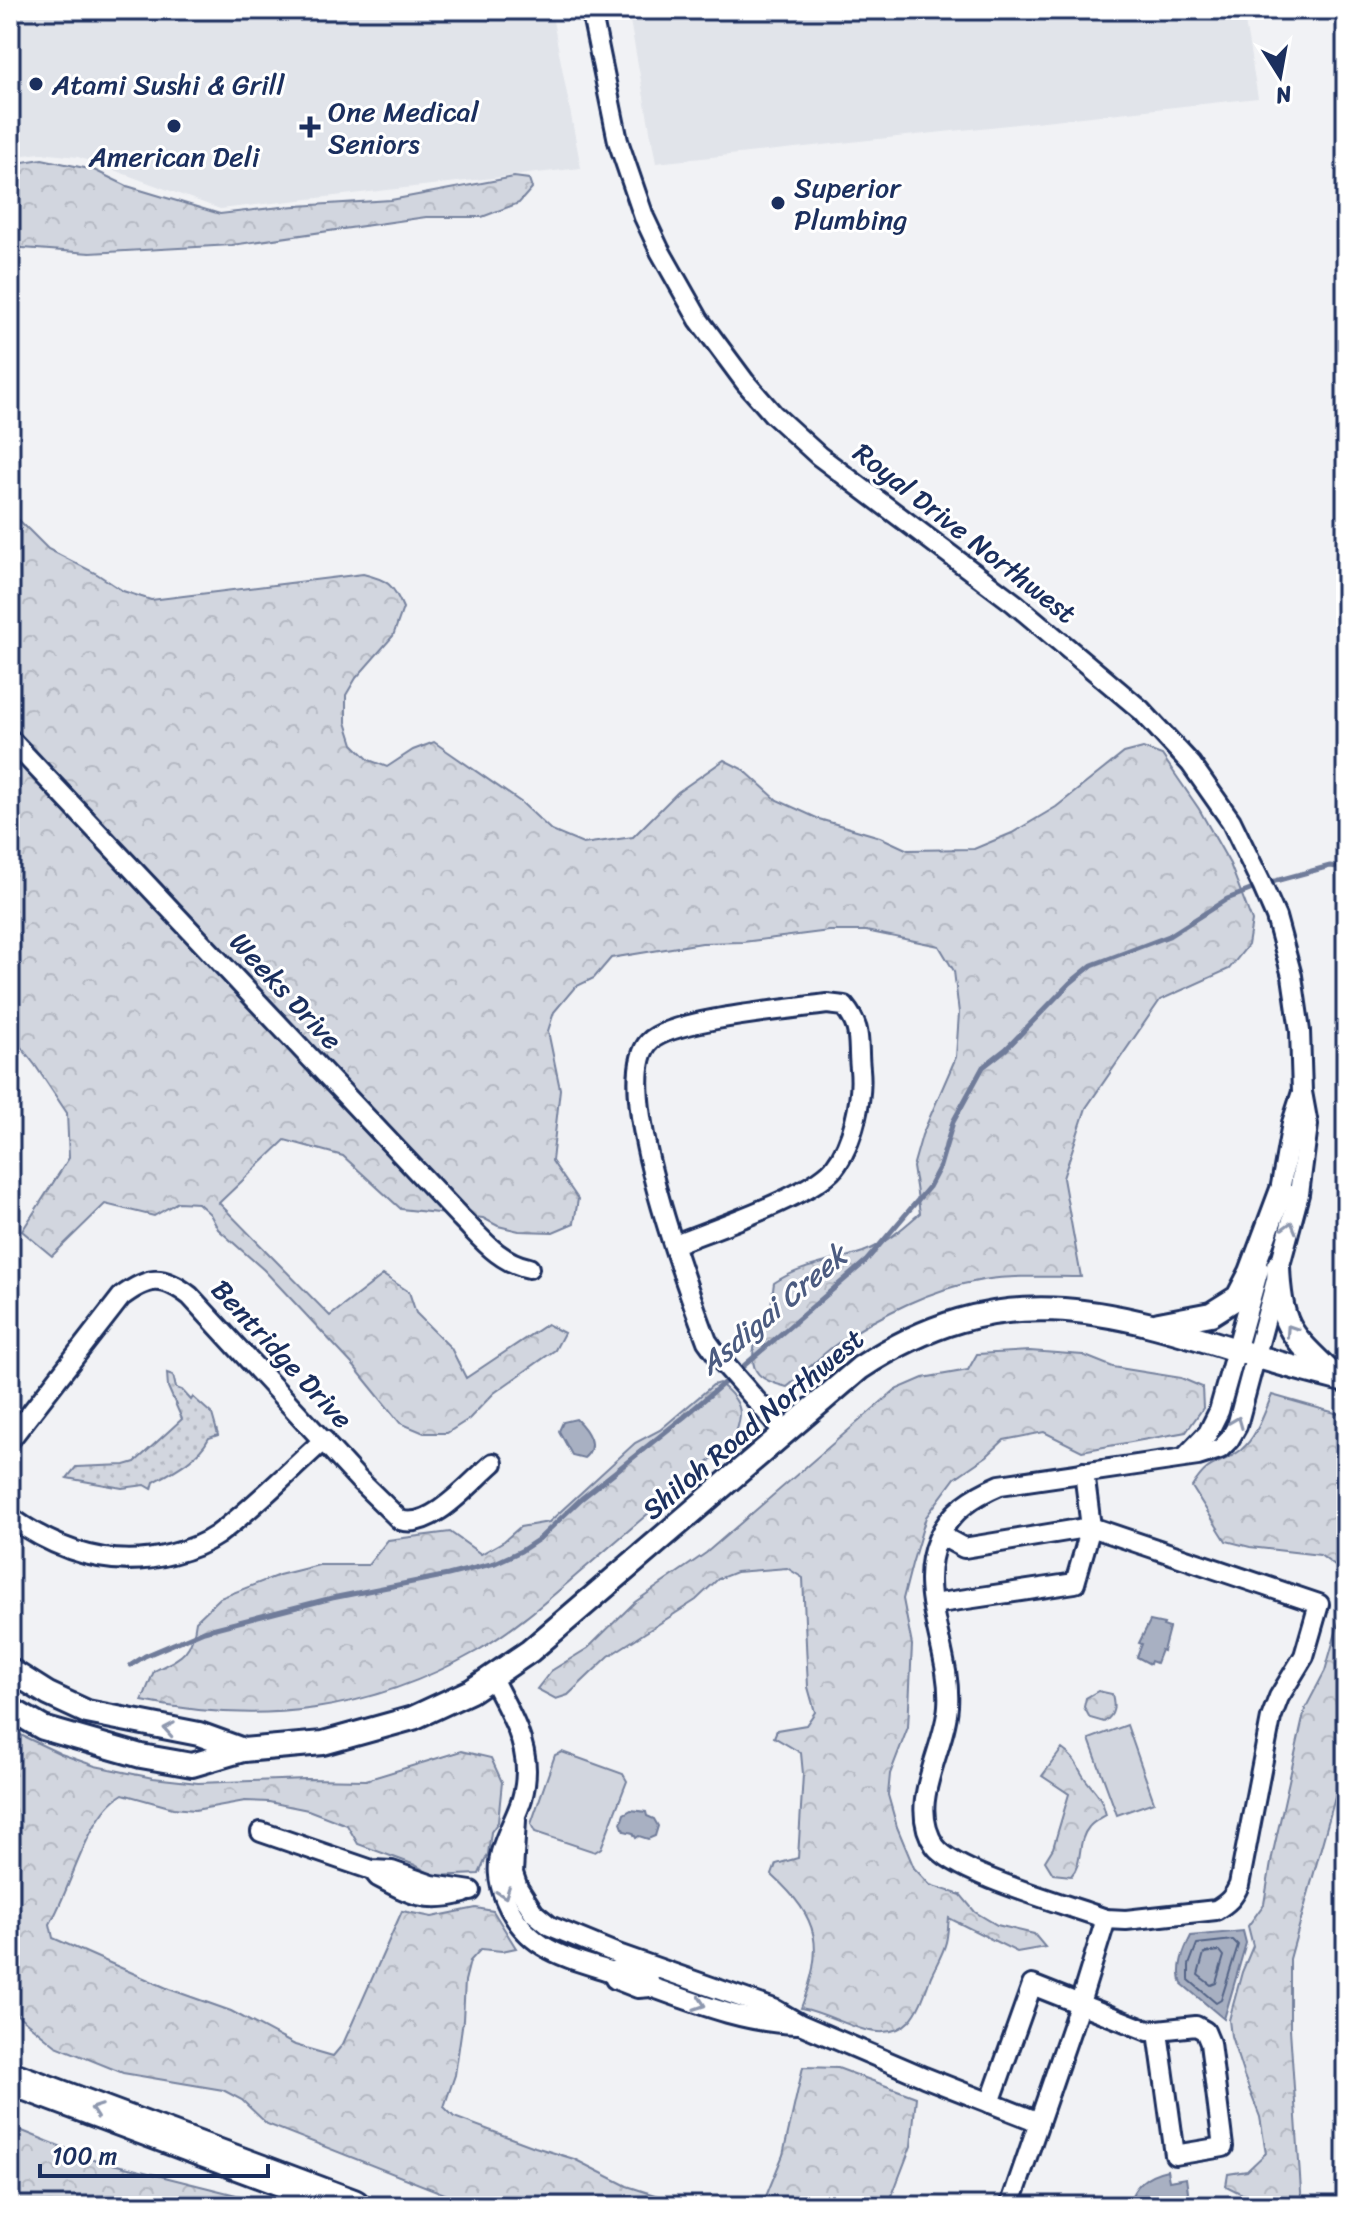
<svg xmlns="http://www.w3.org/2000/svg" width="1356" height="2216" viewBox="0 0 1356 2216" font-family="Sriracha,sans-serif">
<defs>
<pattern id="grass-dots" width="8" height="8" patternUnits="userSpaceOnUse" patternTransform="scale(2)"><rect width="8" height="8" fill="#d2d6df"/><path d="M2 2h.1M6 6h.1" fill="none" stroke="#b4b8c2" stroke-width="1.8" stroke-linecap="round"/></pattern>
<pattern id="forest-crowns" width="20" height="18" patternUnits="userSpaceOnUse" patternTransform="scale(2)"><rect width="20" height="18" fill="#d2d6df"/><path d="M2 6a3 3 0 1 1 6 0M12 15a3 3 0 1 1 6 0" fill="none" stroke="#b4b8c2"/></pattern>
</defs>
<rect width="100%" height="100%" fill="#f1f2f5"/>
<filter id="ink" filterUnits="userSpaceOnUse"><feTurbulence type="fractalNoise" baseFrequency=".0125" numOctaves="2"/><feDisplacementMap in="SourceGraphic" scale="16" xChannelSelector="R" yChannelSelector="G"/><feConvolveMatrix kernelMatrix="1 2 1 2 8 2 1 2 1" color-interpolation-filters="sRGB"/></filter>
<g filter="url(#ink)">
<g fill="#e1e4ea">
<path d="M10 10H551L581 168 220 209 78 157 40 153 10 157Z"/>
<path d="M628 10H1243L1258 98 656 163Z"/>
</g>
<path fill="url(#grass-dots)" stroke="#76829e" stroke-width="2" d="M167 1373 173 1375 176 1388 182 1390 191 1400 193 1397 212 1414 218 1435 209 1438C199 1458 174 1471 154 1482L152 1489 145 1485 122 1488 67 1478 76 1467 125 1465 135 1462 182 1419 168 1387Z"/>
<g fill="url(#forest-crowns)" stroke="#76829e" stroke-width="2">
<path d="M42 159 94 170 127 186 220 214 281 207 391 200 514 177 529 179 532 188 519 203 482 217H426L232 245 90 253 10 247V164Z"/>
<path d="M10 511 48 549 97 574 123 591 151 600 363 574C388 580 393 584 403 608L393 636 356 678 346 695V722L353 744 369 760 387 767 413 750 434 742 522 803 552 831 583 844 633 837 678 792 724 760 744 770 777 800 819 819 880 837 908 850 974 849 1012 833 1056 807 1124 753 1143 748 1162 755 1199 809 1230 864 1252 921 1248 945 1229 969 1160 1000 1086 1108 1063 1178 1081 1277C1049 1277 1015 1275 983 1280 933 1288 880 1315 838 1343 819 1356 805 1373 787 1387 762 1381 747 1373 755 1344 757 1335 764 1329 767 1321 772 1310 772 1295 774 1283 801 1265 833 1262 863 1252 885 1244 902 1229 920 1213L913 1167 922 1135 956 1057 959 1013 954 971 939 946 866 931H829L743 942 702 943 611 958 594 978 575 987 554 1012 548 1031 560 1089 552 1161 578 1199 574 1223 553 1232 519 1231 498 1226 483 1218 401 1209 343 1156 285 1140 219 1203 330 1316 383 1275 409 1292 416 1313 451 1348 466 1378 547 1324 564 1333 555 1350 494 1393 469 1419 447 1433H424L400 1423 353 1365 264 1270 218 1229 210 1214 198 1203 178 1202 154 1216 105 1204 52 1256 22 1231 69 1158 67 1113 35 1065 10 1033Z"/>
<path d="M1030 1351 1083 1355 1113 1367 1181 1378 1202 1387 1203 1408 1186 1432 1082 1451 1044 1432 1004 1440 987 1456 955 1478 926 1517 912 1564 903 1599 912 1645 908 1727 890 1774 888 1795 897 1827 914 1868 930 1885 961 1895 975 1912 997 1925 1034 1934 1045 1947 1017 1952 949 1918C948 1925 948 1934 946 1942 943 1954 936 1965 931 1976 919 2010 910 2041 865 2030 843 2024 823 2012 801 2008 824 1947 821 1920 772 1875L776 1864 798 1858 803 1774 801 1753 774 1737 777 1730 806 1725 815 1712 808 1687 803 1578 787 1568 736 1572 718 1579 696 1600 609 1656 568 1695 556 1699 537 1689 551 1671 588 1648 635 1602 706 1553 895 1390 923 1378 968 1370 977 1354Z"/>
<path d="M719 1383C744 1402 745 1416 731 1443 684 1483 638 1522 592 1562 555 1593 519 1627 477 1651 370 1712 261 1726 142 1701L154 1671C182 1657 192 1654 196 1621L220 1598 279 1575 319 1565H368L388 1540 450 1532 481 1554 504 1541 520 1527 549 1522 635 1443 660 1430 713 1385Z"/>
<path d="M1272 1395 1346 1416V1596L1339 1569 1320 1555 1250 1547 1226 1541 1192 1487C1211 1457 1217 1468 1241 1450 1257 1437 1264 1413 1272 1395Z"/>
<path d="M1346 1597V1758L1290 1959V2029L1302 2206H1275L1274 2200 1242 2194 1226 2186 1228 2174 1247 2171 1266 2153 1260 2117 1244 2076 1231 2036 1229 2020 1242 1972 1253 1946 1248 1926 1264 1904 1272 1857 1305 1709 1325 1671Z"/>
<path d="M1098 1691 1112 1694C1115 1706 1115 1715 1104 1722L1090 1718 1084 1707 1086 1698Z"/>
<path d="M10 1730 61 1754 95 1766 153 1778 198 1783 306 1779 366 1780 461 1751 491 1758 502 1782 498 1822 491 1832 488 1854 479 1874 434 1876 415 1865 358 1844 347 1825 308 1810 269 1802 245 1801 195 1810 173 1808 123 1794C87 1815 72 1887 50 1924L53 1938 169 1989 231 2011 295 2045 333 2056 343 2044 402 1911 432 1917 476 1908 493 1911 516 1948 502 1951 481 1949 470 1961 465 1981 463 2020 455 2075 444 2107 454 2117 535 2147 574 2159 627 2186 689 2206H475L267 2124 242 2100 223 2090 123 2073 56 2046 10 2009Z"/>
<path d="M1062 1749C1078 1760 1076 1767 1086 1780 1098 1795 1101 1796 1106 1815 1101 1818 1093 1822 1089 1827 1076 1842 1084 1863 1071 1876L1053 1874 1045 1861 1053 1848 1069 1794 1042 1776Z"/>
<path d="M803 2067 838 2068 916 2097 911 2146 888 2206H762L783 2155Z"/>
<path d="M10 2126 89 2158 252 2199 267 2206H10Z"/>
</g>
<g fill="#d2d6df" stroke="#76829e" stroke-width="2">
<path d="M1127 1725 1154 1802 1117 1815 1089 1739Z"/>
<path d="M562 1752 623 1774 627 1781 601 1848 595 1852 535 1832 531 1824 555 1755Z"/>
</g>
<g fill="#a8b0c2" stroke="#707c9a" stroke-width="2">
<path d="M576 1419C587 1430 599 1446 584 1458L572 1455 559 1431 563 1422Z"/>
<path d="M1150 1621 1164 1624 1163 1626 1169 1628 1163 1651 1161 1650 1156 1663 1151 1661 1150 1664 1137 1657 1142 1644 1139 1643Z"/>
<path d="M631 1810 646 1812 647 1816 654 1819 658 1826 655 1836 648 1839 639 1836 636 1838 633 1833 624 1831 621 1823 624 1814Z"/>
<path d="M1243 1931 1246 1943 1224 2019 1182 1984C1176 1968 1184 1950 1191 1936Z"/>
<path d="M1167 2170 1169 2181 1186 2178 1190 2206H1127C1135 2185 1145 2175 1167 2170Z"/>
</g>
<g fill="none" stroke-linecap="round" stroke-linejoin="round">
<g stroke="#536386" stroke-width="2">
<path d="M1233 1940 1238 1945 1221 2000 1216 2003 1189 1980V1965L1197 1944Z"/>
<path d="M1220 1951 1224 1956 1216 1983 1211 1985 1198 1975 1204 1953Z"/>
</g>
<g stroke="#707c9a" stroke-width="5">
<path d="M1268 883 1330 866 1346 868"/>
<path d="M131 1665 145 1656 204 1631 332 1598 448 1575 495 1563 521 1551 539 1539 581 1499 684 1417 866 1261 929 1187 940 1166 953 1122 983 1067 1006 1049 1070 983 1092 965 1169 936 1227 899 1258 887"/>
</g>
<g stroke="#1b2f5e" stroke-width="24">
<g id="minor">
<path d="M591 10 618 141 644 217 660 251 699 320 745 382 773 414 819 456 1014 603 1141 710 1191 764 1231 821 1262 885 1276 917 1292 976 1300 1031 1302 1092 1308 1125 1299 1194 1237 1426 1229 1440 1220 1449 1198 1456 1000 1485C974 1496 950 1511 938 1539 914 1593 952 1651 948 1706 945 1751 906 1804 935 1846 955 1874 1069 1905 1106 1919L1126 1920 1216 1910C1228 1903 1234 1897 1239 1885L1271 1718 1279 1697 1304 1656 1319 1604 1091 1527 964 1548 940 1535"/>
<path d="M10 739 461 1218C482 1239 499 1262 529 1268"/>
<path d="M1278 1202 1292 1123 1301 1095"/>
<path d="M675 1244C712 1229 811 1196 834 1168 853 1144 863 1098 860 1069 857 1041 863 1029 844 1006L827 1004C792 1009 670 1019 649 1042 610 1083 688 1290 707 1341L720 1359 783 1431"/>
<path d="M10 1440 121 1297C149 1276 163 1275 190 1296L359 1480 400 1520C430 1531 471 1482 493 1463"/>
<path d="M1185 1457 1208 1433 1219 1411 1259 1269"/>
<path d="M10 1517C59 1552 113 1570 172 1554 188 1550 204 1544 217 1535 255 1507 289 1471 324 1440"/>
<path d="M933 1604 1075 1583 1091 1527 1084 1472"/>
<path d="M492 1678C506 1706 526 1737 526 1770 526 1803 513 1817 503 1846 496 1865 498 1881 505 1899 526 1950 565 1957 612 1972L620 1968 648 1978 651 1987C698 2004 747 2023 797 2024"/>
<path d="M516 1820 513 1873 518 1888 534 1913 550 1926 618 1954 774 2009 800 2024 924 2077 1039 2122"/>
<path d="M261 1832 372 1870 392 1871 432 1885 471 1891"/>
<path d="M374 1872 378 1877C412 1895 427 1903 464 1893"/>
<path d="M612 1972 615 1979 638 1988 651 1987"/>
<path d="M990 2103 1032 1985 1148 2031 1196 2026 1205 2031 1210 2043 1223 2147 1175 2155 1158 2032"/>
<path d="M1010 2206 1080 2003 1106 1919"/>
</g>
</g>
<g stroke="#1b2f5e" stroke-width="28">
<g id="tertiary">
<path d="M1278 1266C1280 1330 1292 1335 1336 1378"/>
<path d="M1159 1324 1211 1314 1238 1297 1251 1272 1281 1192"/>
<path d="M10 1670 48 1694 87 1712 199 1734 243 1750"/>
<path d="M10 1709 43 1728 141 1756 192 1765 243 1750 323 1743 413 1718 471 1691 530 1651 860 1368C1000 1276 1104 1308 1252 1355 1283 1365 1315 1373 1346 1381"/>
</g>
</g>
<g stroke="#1b2f5e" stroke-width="38">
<path id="motorway" d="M10 2078 353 2206"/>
</g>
<use href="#minor" stroke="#fff" stroke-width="18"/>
<use href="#tertiary" stroke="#fff" stroke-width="22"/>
<use href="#motorway" stroke="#fff" stroke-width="32"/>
</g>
<defs><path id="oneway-chevron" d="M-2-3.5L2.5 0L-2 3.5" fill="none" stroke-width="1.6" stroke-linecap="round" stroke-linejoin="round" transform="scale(2)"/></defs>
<g stroke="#8d97ae">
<use href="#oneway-chevron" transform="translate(1290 1227) rotate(-75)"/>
<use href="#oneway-chevron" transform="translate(1291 1330) rotate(-124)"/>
<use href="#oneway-chevron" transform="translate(1237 1422) rotate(-68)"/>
<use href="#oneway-chevron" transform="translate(169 1729) rotate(-170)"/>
<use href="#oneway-chevron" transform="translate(504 1893) rotate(70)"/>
<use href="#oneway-chevron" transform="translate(700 2004) rotate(19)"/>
<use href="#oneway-chevron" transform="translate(96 2110) rotate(-160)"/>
</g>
</g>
<g fill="#1b2f5e" stroke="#fff" stroke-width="3">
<circle cx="36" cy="84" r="8"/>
<circle cx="174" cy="126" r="8"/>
<path d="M306 115h8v8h8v8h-8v8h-8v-8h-8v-8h8z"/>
<circle cx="778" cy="203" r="8"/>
</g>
<g text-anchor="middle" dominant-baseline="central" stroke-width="6" stroke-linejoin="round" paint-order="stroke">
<g font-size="28" fill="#1b2f5e" stroke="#fff" text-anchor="start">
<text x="52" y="84">Atami Sushi &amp; Grill</text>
<text x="328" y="111">One Medical<tspan x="328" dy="32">Seniors</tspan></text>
<text x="174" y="156" text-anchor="middle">American Deli</text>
<text x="794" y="187">Superior<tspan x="794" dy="32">Plumbing</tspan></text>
</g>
<g font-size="28" fill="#1b2f5e" stroke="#fff">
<text transform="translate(965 533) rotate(38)">Royal Drive Northwest</text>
<text transform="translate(286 991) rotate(47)">Weeks Drive</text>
<text transform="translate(282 1354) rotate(47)">Bentridge Drive</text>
<text transform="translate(753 1424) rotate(-40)">Shiloh Road Northwest</text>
</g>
<g font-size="30" font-style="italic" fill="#4c5c81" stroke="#fff">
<text transform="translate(773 1310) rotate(-40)">Asdigai Creek</text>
</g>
</g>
<rect width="1356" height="2216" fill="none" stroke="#fff" stroke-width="40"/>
<rect x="20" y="20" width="1316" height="2176" fill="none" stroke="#1b2f5e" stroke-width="3" filter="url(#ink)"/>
<g transform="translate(1280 76) rotate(169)" stroke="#ffffff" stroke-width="6" paint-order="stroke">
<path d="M0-6L14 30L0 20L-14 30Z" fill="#1b2f5e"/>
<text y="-12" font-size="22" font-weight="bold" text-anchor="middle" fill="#1b2f5e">N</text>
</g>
<path d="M40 2164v12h228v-12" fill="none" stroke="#1b2f5e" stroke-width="4"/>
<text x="52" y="2164" font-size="24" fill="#1b2f5e" stroke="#ffffff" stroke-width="6" paint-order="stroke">100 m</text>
</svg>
